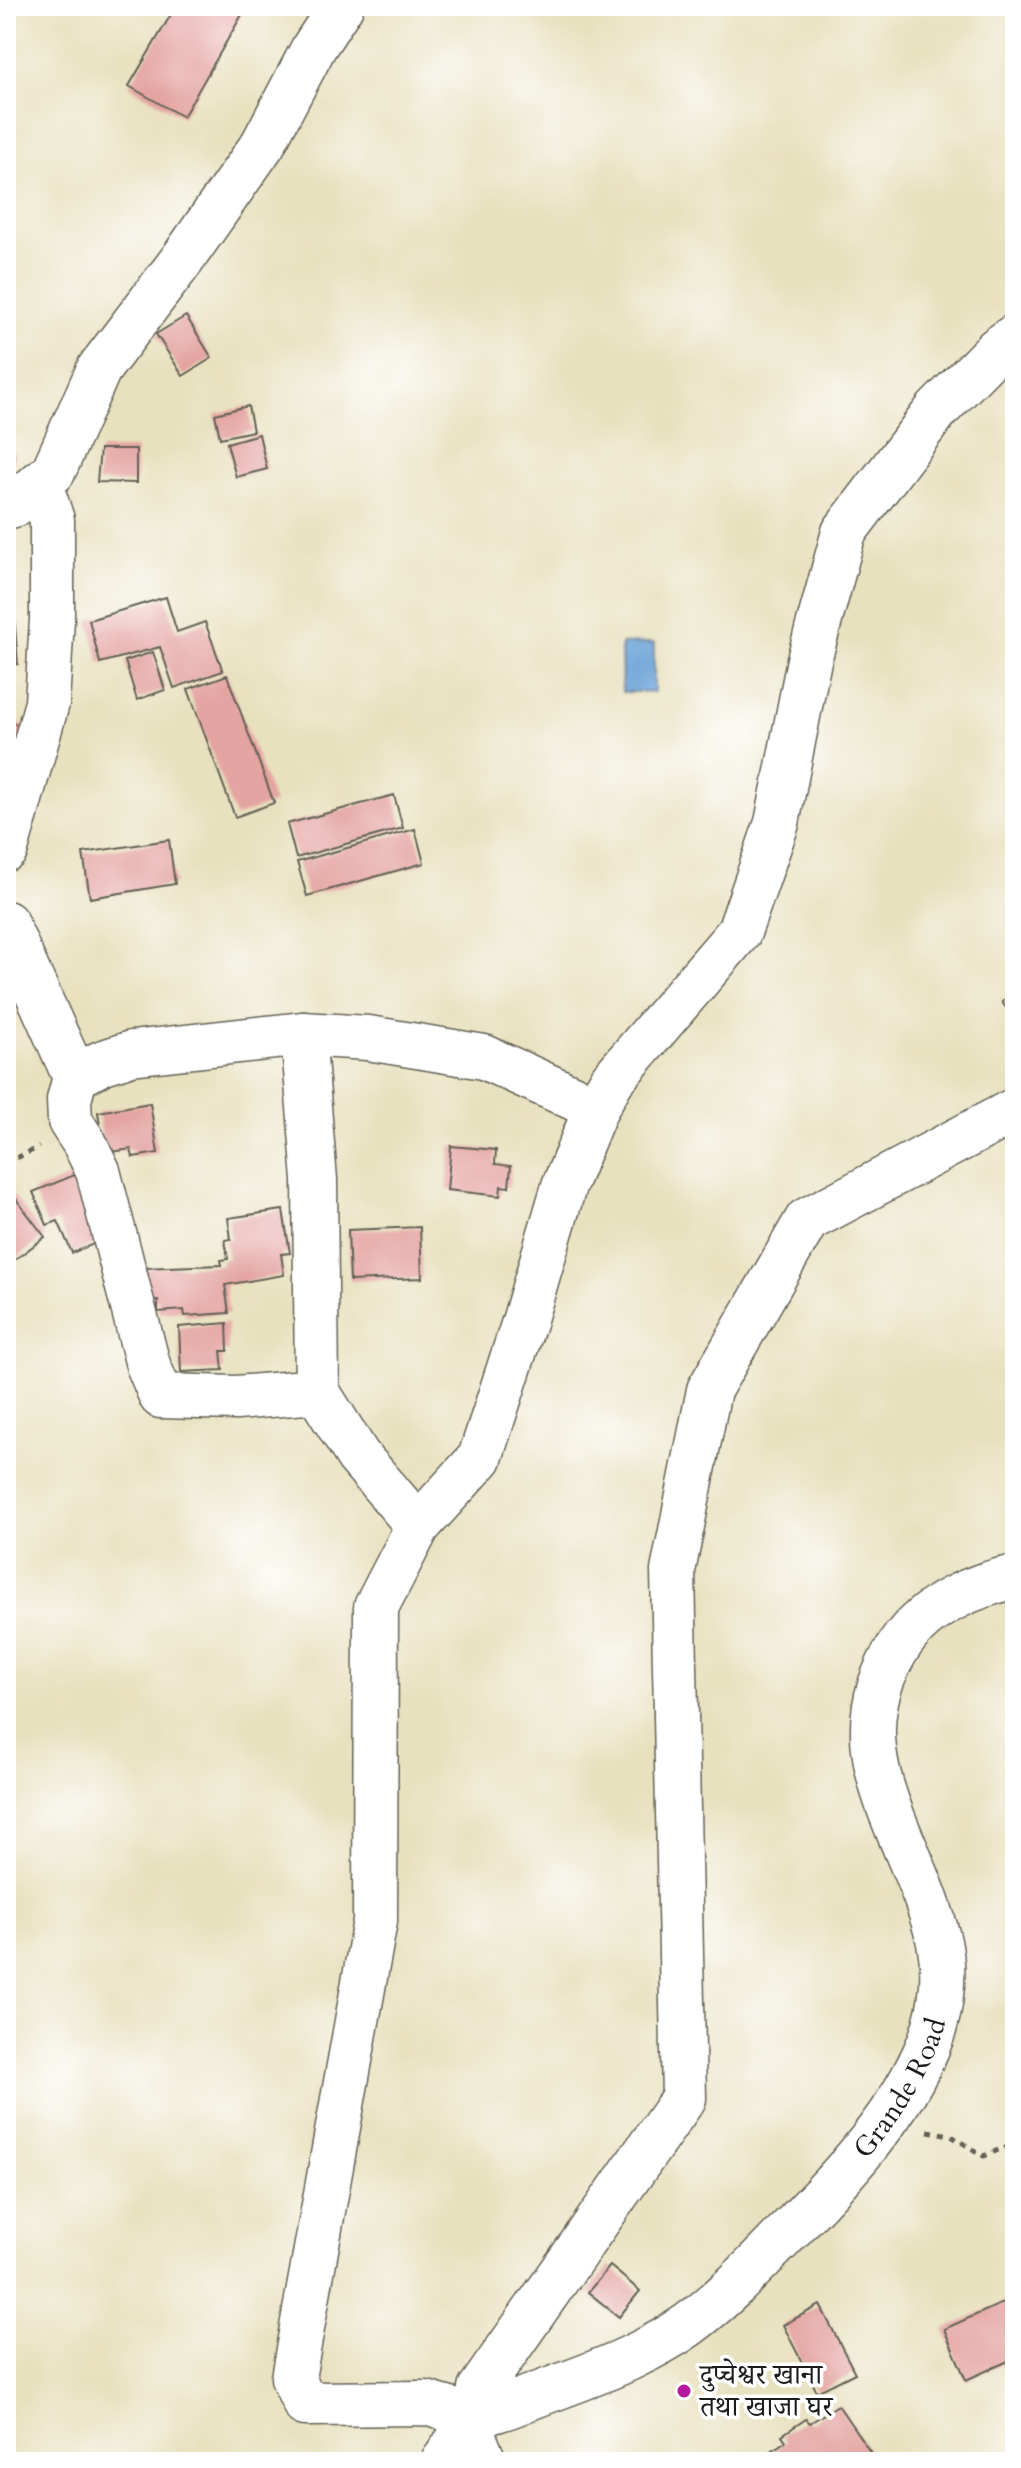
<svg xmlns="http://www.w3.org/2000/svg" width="1021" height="2468" viewBox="0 0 1021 2468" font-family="Cardo,'Noto Serif Devanagari',serif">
<rect width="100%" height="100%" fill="#fff"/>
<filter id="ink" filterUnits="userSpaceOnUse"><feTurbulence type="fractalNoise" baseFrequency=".0125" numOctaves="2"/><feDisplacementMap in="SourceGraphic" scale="16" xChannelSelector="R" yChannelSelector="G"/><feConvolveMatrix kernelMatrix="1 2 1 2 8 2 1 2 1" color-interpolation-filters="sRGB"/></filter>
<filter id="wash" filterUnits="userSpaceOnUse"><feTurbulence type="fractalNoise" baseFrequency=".006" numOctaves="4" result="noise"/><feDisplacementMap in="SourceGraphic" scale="32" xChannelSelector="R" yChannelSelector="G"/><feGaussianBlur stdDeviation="1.8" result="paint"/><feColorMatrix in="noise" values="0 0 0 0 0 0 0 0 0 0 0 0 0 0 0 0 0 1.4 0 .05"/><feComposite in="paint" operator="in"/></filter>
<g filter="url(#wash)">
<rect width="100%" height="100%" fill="#e8e1bf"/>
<path fill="#67a0d6" stroke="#425e79" stroke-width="2" d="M654 643V692H622L621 644Z"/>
<g id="blocks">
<g fill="#e4a4a1">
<path d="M176 6H247L183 117 129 86Z"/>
<path d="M611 6H629L615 15Z"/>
<path d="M186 316 212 358 183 376 156 334Z"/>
<path d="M248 406 253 431 220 438 215 414Z"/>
<path d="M259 434 267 469 236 477 227 443Z"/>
<path d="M6 449H13L14 463H6Z"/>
<path d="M100 449H136V483L97 482Z"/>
<path d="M6 590H12L18 664 6 665Z"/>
<path d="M166 597 177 632 205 622 223 671 174 688 160 647 100 663 89 620Z"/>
<path d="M153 652 165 690 137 700 125 661Z"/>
<path d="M227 675 274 803 235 817 188 689Z"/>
<path d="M6 722 26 726 6 776Z"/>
<path d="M394 795 403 828 296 858 287 824Z"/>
<path d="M415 829 424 863 307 896 297 862Z"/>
<path d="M169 840 175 884 90 898 83 853Z"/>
<path d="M1015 992V1020L1002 1002Z"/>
<path d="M150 1103 158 1153 133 1157 131 1149 104 1153 98 1112Z"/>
<path d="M451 1146 496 1150 495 1164 511 1166 509 1187 501 1186 500 1196 447 1190Z"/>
<path d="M77 1174 101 1241 72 1253 58 1221 47 1225 33 1192Z"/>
<path d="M10 1191 45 1237 13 1261 6 1252V1194Z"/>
<path d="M283 1210 290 1253 281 1254 284 1275 225 1285 229 1313 185 1316 184 1310 158 1312V1300L145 1301 142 1268 222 1265 221 1260 228 1259 225 1240 231 1239 228 1218Z"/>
<path d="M420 1227 422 1278 350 1281 348 1230Z"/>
<path d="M227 1323 228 1351H221L223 1370 181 1372 179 1327Z"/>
<path d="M610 2266 640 2291 619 2317 588 2292Z"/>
<path d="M1014 2298 1015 2358 966 2380 944 2329Z"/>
<path d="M820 2305 855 2373 817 2392 783 2325Z"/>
<path d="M838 2405 877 2462H761L759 2459 786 2441 782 2435 806 2419 810 2423Z"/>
</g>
</g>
</g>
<g filter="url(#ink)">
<use href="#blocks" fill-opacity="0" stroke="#636155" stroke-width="2"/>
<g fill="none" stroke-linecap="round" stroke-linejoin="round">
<g stroke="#636155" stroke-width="27">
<path id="service" d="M477 2418 495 2462"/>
</g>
<g stroke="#636155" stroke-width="47">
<g id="minor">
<path d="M1015 336 997 349 936 411 844 532 809 660 777 823 739 932 612 1080 596 1108 564 1186 524 1322 480 1458 418 1526 376 1607 375 1921 293 2378 305 2404 426 2403 477 2418 480 2389 684 2098 673 1571 709 1390 807 1220 1015 1110"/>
<path d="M6 849 47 703 52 619V520L40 483"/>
<path d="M6 923 75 1077"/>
<path d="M303 1034 315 1180 317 1391 358 1456 418 1526"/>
<path d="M317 1391 236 1398 161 1396 148 1365 98 1171 85 1144 70 1121 69 1100 75 1077 101 1063 131 1053 303 1034 368 1038 484 1057 596 1108"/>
</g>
</g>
<g stroke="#636155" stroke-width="47">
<g id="tertiary">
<path d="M6 507 14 505 53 472 99 369 182 260 263 144 314 47 341 6"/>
<path id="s1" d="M443 2462C453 2449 464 2428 477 2418 485 2412 501 2409 511 2405 550 2389 592 2376 630 2358 649 2349 671 2337 688 2325 721 2301 750 2271 778 2242 832 2187 892 2126 924 2055 940 2021 947 1979 939 1942 915 1837 829 1750 901 1643 926 1606 973 1585 1015 1577"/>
</g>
</g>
<g stroke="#636155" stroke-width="5" stroke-dasharray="6 6" stroke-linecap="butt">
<path d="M6 1163 39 1147"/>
<path d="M928 2131 950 2135 984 2156 1015 2143"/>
</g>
<use href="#service" stroke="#fff" stroke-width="24"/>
<use href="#minor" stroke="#fff" stroke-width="44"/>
<use href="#tertiary" stroke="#fff" stroke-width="44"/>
</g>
</g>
<circle fill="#b5179e" stroke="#fff" stroke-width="3" cx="684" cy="2391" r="8"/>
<g text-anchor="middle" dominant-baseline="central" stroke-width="7" stroke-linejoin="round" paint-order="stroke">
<g font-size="28" fill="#1c1c1c" stroke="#fff">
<text stroke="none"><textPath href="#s1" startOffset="608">Grande Road</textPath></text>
</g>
<g font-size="28" fill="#1c1c1c" stroke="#fff" text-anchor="start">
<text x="700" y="2375">दुप्चेश्वर खाना<tspan x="700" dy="32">तथा खाजा घर</tspan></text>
</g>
</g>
<rect width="1021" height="2468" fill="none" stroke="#fff" stroke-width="32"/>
</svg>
